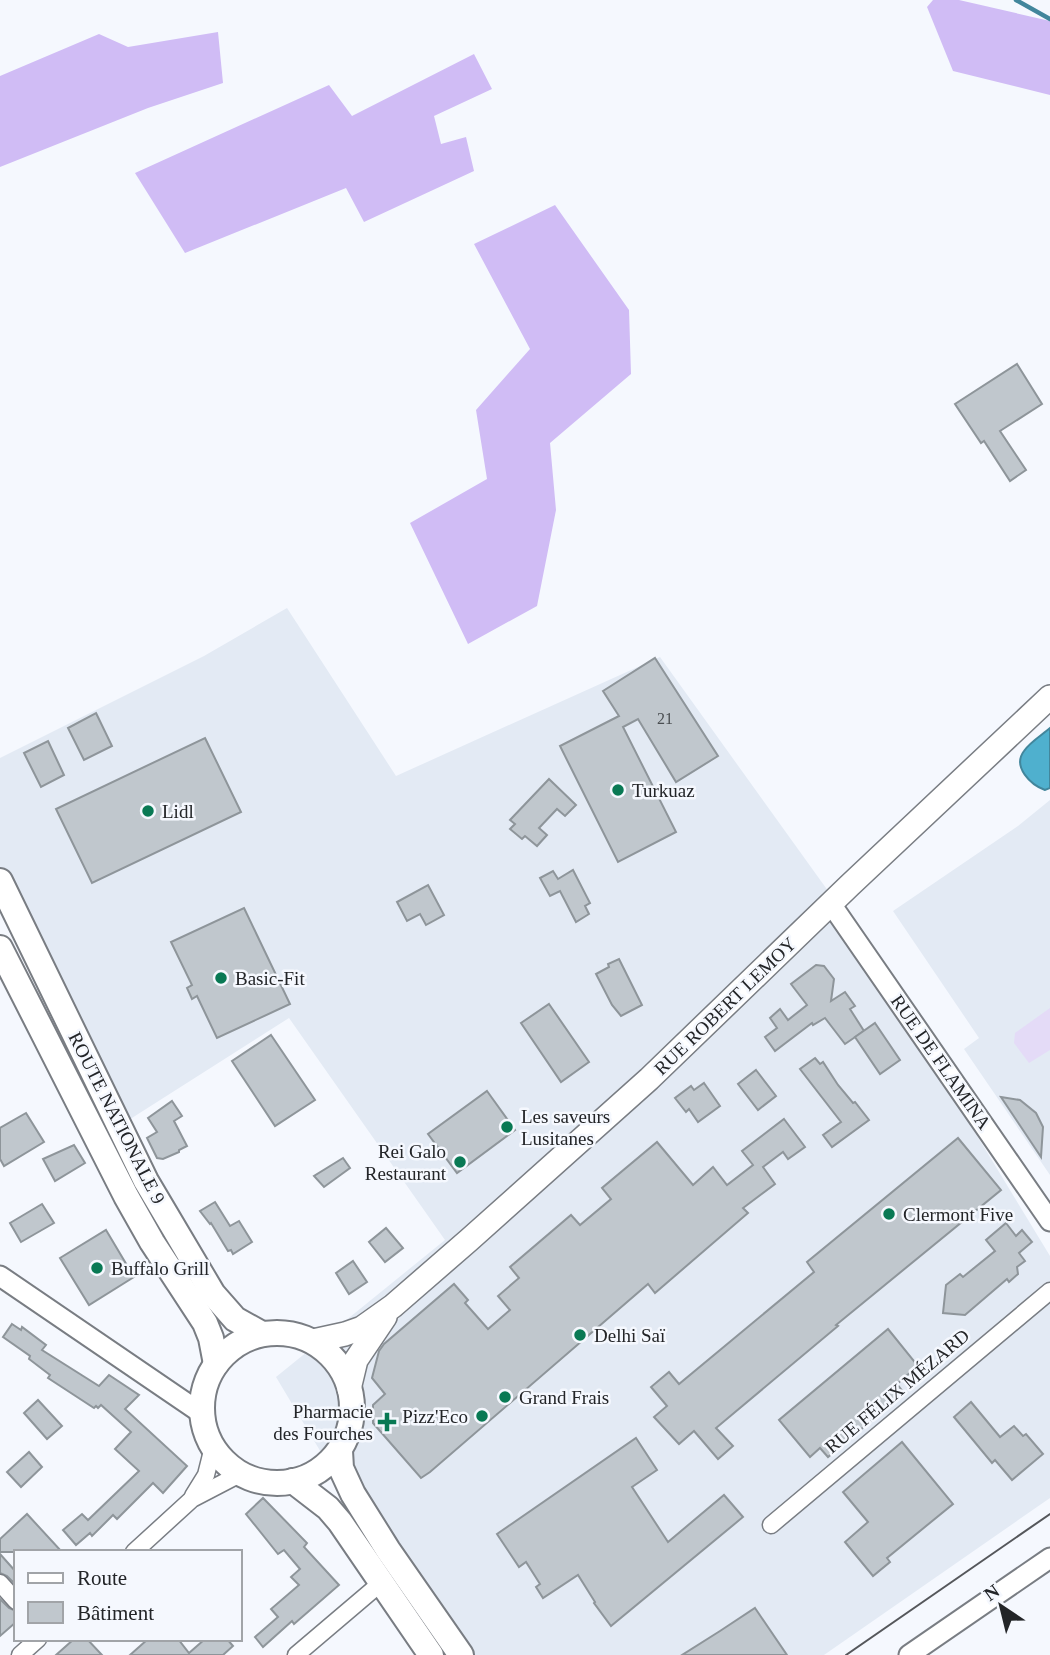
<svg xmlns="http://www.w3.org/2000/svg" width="1050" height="1655" viewBox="0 0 1050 1655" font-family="'Times New Roman',serif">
<rect width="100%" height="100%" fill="#f5f8fe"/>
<g fill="#e3eaf4">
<path d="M287 608 396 776 660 657 831 895 1050 1256V1498L824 1655H442L276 1377 445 1240 289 1018 124 1123 0 893V758L204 656Z"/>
<path d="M1050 800V1175L964 1049 979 1038 893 911 1018 826Z"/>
</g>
<path fill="#e4dbf7" d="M1050 1008V1050L1029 1063 1014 1043 1015 1033Z"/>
<g fill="#d0bcf5">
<path d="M933 0H959L1050 21V95L953 71 927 7Z"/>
<path d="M218 32 223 83 148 108 0 167V76L99 34 128 47Z"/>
<path d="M474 54 492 89 434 116 441 144 466 137 474 171 364 222 346 188 185 253 135 173 329 85 352 116Z"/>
<path d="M555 205 629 310 631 374 550 443 556 510 537 606 468 644 410 523 487 479 476 410 530 349 474 244Z"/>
</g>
<path fill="#4fb0ce" stroke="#42869c" stroke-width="2" d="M1050 728V788L1045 790C1031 785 1012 767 1024 751 1030 742 1042 735 1050 728Z"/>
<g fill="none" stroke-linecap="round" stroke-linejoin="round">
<path stroke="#42869c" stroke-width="4.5" d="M1016 0 1050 19"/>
</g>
<g fill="#c0c7cd" stroke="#8e959a" stroke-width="2">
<path d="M1017 364 1042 404 1000 431 1026 470 1010 481 984 441 981 443 955 404Z"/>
<path d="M655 658 718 756 676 782 638 719 623 727 676 832 618 862 560 746 619 716 603 691Z"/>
<path d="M96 713 112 746 84 760 68 728Z"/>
<path d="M205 738 241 812 92 883 56 809Z"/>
<path d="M48 741 64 775 41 787 24 753Z"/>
<path d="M549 779 576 805 565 816 557 809 539 828 547 835 537 846 525 836 522 839 510 829 515 824 510 820Z"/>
<path d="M573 870 590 903 585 906 589 914 576 922 560 891 550 896 540 878 553 871 558 879Z"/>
<path d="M428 885 444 915 426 925 420 914 407 921 397 902Z"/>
<path d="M244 908 290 1004 217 1038 197 996 192 999 187 988 192 985 171 942Z"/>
<path d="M619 959 642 1005 621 1016 612 1005 596 974 609 967 608 964Z"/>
<path d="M816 965 824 966 834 979 831 1001 845 992 855 1006 850 1009 864 1031 845 1044 825 1018 813 1025 812 1023 775 1051 765 1037 777 1028 770 1018 780 1009 788 1020 807 1005 791 984Z"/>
<path d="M549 1004 589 1062 561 1082 521 1023Z"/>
<path d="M875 1023 900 1060 880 1074 855 1037Z"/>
<path d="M271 1035 315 1100 275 1126 232 1061Z"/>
<path d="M815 1058 820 1064 823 1062 838 1085 853 1103 855 1102 869 1120 832 1147 823 1135 841 1122 800 1069Z"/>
<path d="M756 1070 776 1096 758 1110 738 1084Z"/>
<path d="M704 1083 720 1106 698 1122 689 1109 686 1112 675 1098 691 1086 694 1090Z"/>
<path d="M487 1091 515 1130 457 1173 428 1134Z"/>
<path d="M1001 1097 1020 1100 1036 1113 1043 1127 1041 1157Z"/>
<path d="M172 1101 182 1116 174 1121 187 1146 179 1150V1152L163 1159 157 1158 147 1138 157 1132 148 1118Z"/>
<path d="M26 1113 44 1142 4 1166 0 1159V1128Z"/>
<path d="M784 1119 805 1147 788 1159 783 1152 763 1167 775 1184 743 1208 748 1213 655 1293 648 1284 430 1472 421 1478 373 1423V1405L385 1394 372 1378 379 1351 384 1344 454 1284 468 1300 465 1303 488 1329 510 1310 498 1296 519 1278 510 1267 571 1215 580 1225 611 1199 602 1188 657 1142 693 1185 713 1167 727 1185 753 1165 742 1151Z"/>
<path d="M958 1138 1001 1190 836 1325 838 1326 716 1428 733 1446 718 1459 694 1431 679 1444 654 1417 667 1406 651 1387 669 1372 679 1384 814 1272 807 1262Z"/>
<path d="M74 1145 85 1163 55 1181 43 1159Z"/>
<path d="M343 1158 350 1168 324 1187 314 1176Z"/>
<path d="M215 1202 230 1226 239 1221 252 1242 233 1254 231 1250 228 1251 211 1223 210 1224 200 1211Z"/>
<path d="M42 1204 54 1223 21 1242 10 1223Z"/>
<path d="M1006 1223 1016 1236 1022 1230 1032 1242 1019 1253 1025 1261 1017 1267 1018 1274 1009 1282 1007 1279 965 1315 943 1313 946 1285 960 1274 963 1277 995 1251 986 1240Z"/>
<path d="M386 1228 403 1248 385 1262 369 1242Z"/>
<path d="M106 1230 134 1277 89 1305 60 1258Z"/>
<path d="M353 1261 367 1282 349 1294 336 1273Z"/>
<path d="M12 1324 21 1330 22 1327 46 1345 42 1350 99 1386 109 1375 139 1395 125 1409 187 1466 163 1493 153 1483 117 1519 113 1515 92 1536 90 1533 76 1545 63 1530 82 1514 88 1520 139 1471 115 1449 131 1432 101 1405 98 1408 96 1406 94 1408 48 1378 50 1375 29 1359 30 1356 3 1337Z"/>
<path d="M888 1329 918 1366 897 1384 904 1393 828 1457 820 1448 810 1457 779 1420Z"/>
<path d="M38 1400 62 1426 47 1439 24 1413Z"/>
<path d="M971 1402 1000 1437 1014 1426 1023 1436 1026 1434 1043 1454 1012 1480 995 1460 992 1463 954 1417Z"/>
<path d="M636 1438 657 1470 632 1487 668 1542 724 1495 743 1517 611 1626 594 1603 595 1602 578 1575 543 1598 536 1587 540 1584 526 1562 519 1567 497 1534Z"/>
<path d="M902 1442 953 1504 887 1558 890 1562 873 1576 845 1542 868 1522 843 1492Z"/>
<path d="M29 1452 42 1467 21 1487 7 1472Z"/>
<path d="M263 1498 307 1543 304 1547 339 1585 294 1624 292 1621 263 1647 255 1637 278 1617 271 1609 299 1585 291 1577 300 1569 284 1550 278 1554 246 1514Z"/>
<path d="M27 1514 62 1552H0V1539Z"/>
<path d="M0 1554 16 1572V1585L7 1576 0 1573Z"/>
<path d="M0 1599 9 1608 16 1611V1622L0 1636Z"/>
<path d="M755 1608 787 1655H682L720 1631Z"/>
<path d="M74 1639H87L102 1655H56Z"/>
<path d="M148 1639H178L189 1653 205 1639H227L233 1646 223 1655H130Z"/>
</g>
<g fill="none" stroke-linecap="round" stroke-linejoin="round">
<g stroke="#797d83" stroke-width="19">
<g id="minor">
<path d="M193 1496 206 1475 213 1447"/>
<path d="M771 1525 1050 1291"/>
<path d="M134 1552 192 1499 240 1474"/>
<path d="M0 1583 16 1601"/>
<path d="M20 1655 38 1639"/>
<path d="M296 1655 382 1582"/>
</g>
</g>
<g stroke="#797d83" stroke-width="23">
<g id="tertiary">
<path d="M831 904 1050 1221"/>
<path d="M0 1276 201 1413"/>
<path d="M909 1655 1050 1558"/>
</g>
</g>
<g stroke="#797d83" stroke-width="26">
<g id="secondary">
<path d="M313 1341 345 1334 362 1328 393 1306 469 1240 649 1079 850 885 1050 697"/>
<path d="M349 1389 356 1360 385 1317"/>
</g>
</g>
<g stroke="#797d83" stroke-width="28">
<g id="primary">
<path d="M0 881 146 1181 213 1294 235 1319 262 1334"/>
<path d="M0 948 126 1196 152 1242 205 1323 211 1338 216 1364"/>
<circle cx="277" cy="1408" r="75"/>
<path d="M340 1451 341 1468 353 1494 388 1550 461 1655"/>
<path d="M293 1481 328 1508 340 1522 431 1655"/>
</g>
</g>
<use href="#minor" stroke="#fff" stroke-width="16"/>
<use href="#tertiary" stroke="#fff" stroke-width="19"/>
<use href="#secondary" stroke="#fff" stroke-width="23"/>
<use href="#primary" stroke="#fff" stroke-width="24"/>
<path stroke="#55575b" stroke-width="2" d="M846 1655 1050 1514"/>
</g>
<g fill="#097954" stroke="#f5f8fe" stroke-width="2.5">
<circle cx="618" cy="790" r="7"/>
<circle cx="148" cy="811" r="7"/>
<circle cx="221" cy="978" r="7"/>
<circle cx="507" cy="1127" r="7"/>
<circle cx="460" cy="1162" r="7"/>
<circle cx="889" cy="1214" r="7"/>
<circle cx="97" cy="1268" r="7"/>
<circle cx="580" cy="1335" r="7"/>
<circle cx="505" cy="1397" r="7"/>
<circle cx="482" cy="1416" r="7"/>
<path d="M383.5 1411.5h7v7h7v7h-7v7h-7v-7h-7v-7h7z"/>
</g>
<g text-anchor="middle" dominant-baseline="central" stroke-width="5" stroke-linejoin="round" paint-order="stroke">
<g font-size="16" fill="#4a4e51">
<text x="665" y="718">21</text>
</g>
<g font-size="19" fill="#232528" stroke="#f5f8fe" text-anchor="start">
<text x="632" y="790">Turkuaz</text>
<text x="162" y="811">Lidl</text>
<text x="235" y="978">Basic-Fit</text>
<text x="521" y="1116">Les saveurs<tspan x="521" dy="22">Lusitanes</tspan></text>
<text x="446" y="1151" text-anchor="end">Rei Galo<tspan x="446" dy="22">Restaurant</tspan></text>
<text x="903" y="1214">Clermont Five</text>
<text x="111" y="1268">Buffalo Grill</text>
<text x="594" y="1335">Delhi Saï</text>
<text x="519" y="1397">Grand Frais</text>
<text x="373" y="1411" text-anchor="end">Pharmacie<tspan x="373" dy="22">des Fourches</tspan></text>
<text x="468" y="1416" text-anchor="end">Pizz'Eco</text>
</g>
<g font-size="19" fill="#232528" stroke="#f5f8fe">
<text transform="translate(725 1006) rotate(-44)">RUE ROBERT LEMOY</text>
<text transform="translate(941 1062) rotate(55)">RUE DE FLAMINA</text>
<text transform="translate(117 1118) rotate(63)">ROUTE NATIONALE 9</text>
<text transform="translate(897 1391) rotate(-40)">RUE FÉLIX MÉZARD</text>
</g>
</g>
<rect x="14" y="1550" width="228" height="91" fill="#f5f8fe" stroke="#a1a4a8" stroke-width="2"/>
<rect x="28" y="1573" width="35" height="10" fill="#ffffff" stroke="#a1a4a8" stroke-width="2"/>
<text x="77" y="1585" font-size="21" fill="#232528">Route</text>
<rect x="28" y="1602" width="35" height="21" fill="#c0c7cd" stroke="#a1a4a8" stroke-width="2"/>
<text x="77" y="1620" font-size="21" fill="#232528">Bâtiment</text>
<g transform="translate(1001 1606) rotate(325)" stroke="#f5f8fe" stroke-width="5" paint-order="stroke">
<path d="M0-5L12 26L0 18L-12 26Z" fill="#232528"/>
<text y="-10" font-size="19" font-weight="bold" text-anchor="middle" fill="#232528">N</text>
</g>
</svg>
